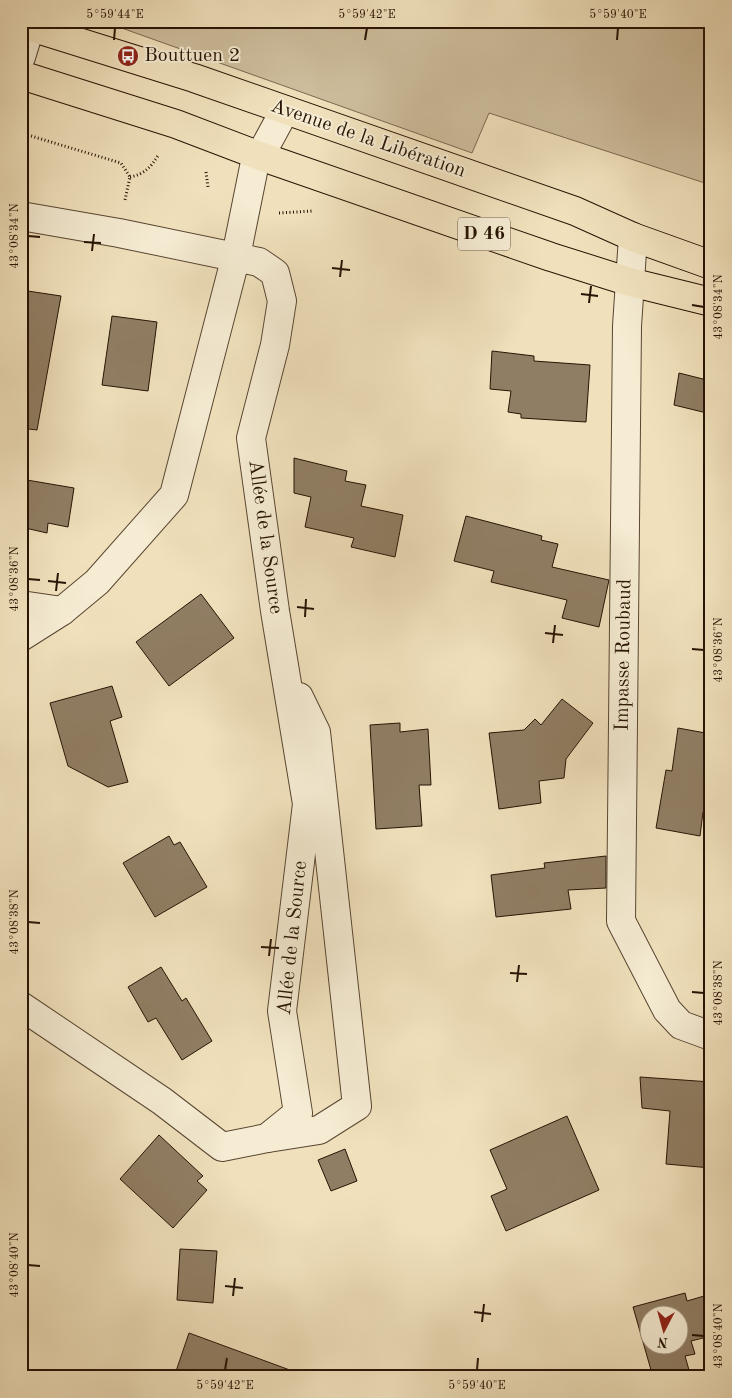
<svg xmlns="http://www.w3.org/2000/svg" width="732" height="1398" viewBox="0 0 732 1398" font-family="'Old Standard TT',serif">
<rect width="100%" height="100%" fill="#f0e1bc"/>
<filter id="stains"><feTurbulence type="fractalNoise" baseFrequency=".004" numOctaves="4"/><feColorMatrix values="0 0 0 0 .2 0 0 0 0 .09 0 0 0 0 .02 0 0 0 .5 -.17"/></filter>
<radialGradient id="worn" r=".72"><stop offset=".6" stop-color="#630" stop-opacity="0"/><stop offset="1" stop-color="#630" stop-opacity=".3"/></radialGradient>
<path fill="#cebe9d" stroke="#7a6850" d="M102 21H711V185L489 113 472 153Z"/>
<g fill="#907e64" stroke="#271304" fill-rule="evenodd">
<path d="M21 290 61 296 37 430 21 428Z"/>
<path d="M112 316 157 322 148 391 102 385Z"/>
<path d="M492 351 534 356V361L590 365 586 422 521 418V414L508 412 511 391 490 389Z"/>
<path d="M679 373 711 381V414L674 405Z"/>
<path d="M294 458 347 471 345 481 366 485 361 506 403 515 395 557 351 547 354 538 305 527 311 497 294 493Z"/>
<path d="M21 479 74 488 68 527 48 523 47 533 21 527Z"/>
<path d="M466 516 542 536 541 540 558 544 552 567 609 580 599 627 562 618 567 600 491 582 494 571 454 561Z"/>
<path d="M201 594 234 638 169 686 136 642Z"/>
<path d="M112 686 122 717 110 721 128 782 108 787 68 766 50 703Z"/>
<path d="M562 699 593 723 566 759 564 778 539 781 541 803 499 809 489 733 524 730 535 719 541 725Z"/>
<path d="M400 723V732L428 729 431 785H419L422 826 376 829 370 725Z"/>
<path d="M678 728 711 734V813L703 812 700 836 656 828 666 770 672 771Z"/>
<path d="M169 836 174 845 180 842 207 887 155 917 123 863Z"/>
<path d="M606 856V888L568 890 571 909 496 917 491 875 545 868 544 863Z"/>
<path d="M161 967 182 1001 186 998 212 1041 182 1060 156 1018 148 1022 128 987Z"/>
<path d="M640 1077 711 1082V1168L666 1164 670 1111 642 1108Z"/>
<path d="M567 1116 599 1190 506 1231 491 1196 507 1189 490 1150Z"/>
<path d="M159 1135 203 1176 197 1181 207 1190 173 1228 120 1179Z"/>
<path d="M345 1149 357 1181 331 1191 318 1160Z"/>
<path d="M180 1249 217 1251 213 1303 177 1300Z"/>
<path d="M685 1293 687 1301 711 1294V1336L691 1341 695 1354 685 1356 691 1377H653L633 1307ZM650 1316H680V1346H650Z"/>
<path d="M189 1333 298 1373V1377H174Z"/>
</g>
<g fill="none" stroke-linecap="round" stroke-linejoin="round">
<g stroke="#594632" stroke-width="30">
<g id="street">
<path d="M21 57 32 21"/>
<path d="M21 216 119 233 259 262 275 273 282 301 275 345 251 438 275 611 307 804 282 1011 298 1113 267 1138 222 1147 162 1101 21 1006"/>
<path d="M633 237 627 326 621 921 667 1010 681 1025 711 1036"/>
<path d="M21 605 62 611"/>
<path d="M21 637 62 611 97 582 174 495 236 256 254 167 285 110"/>
<path d="M268 1138 319 1130 357 1106 316 732 299 697"/>
</g>
</g>
<g stroke="#271304" stroke-width="30">
<g id="primary">
<path d="M21 24 194 78 575 211 633 237 711 265"/>
<path d="M21 75 176 124 260 156 551 257 630 282 711 302"/>
</g>
</g>
<g stroke="#271304" stroke-width="3" stroke-dasharray="1 2.5" stroke-linecap="butt">
<path d="M21 133 121 163 130 177 125 200"/>
<path d="M206 172 208 187"/>
<path d="M130 177C145 174 151 167 159 154"/>
<path d="M279 213 313 211"/>
</g>
<use href="#street" stroke="#f5ecd3" stroke-width="28"/>
<use href="#primary" stroke="#f0e1bc" stroke-width="28"/>
</g>
<path fill="none" stroke="#271304" stroke-width="2" d="M114 40 115 28M365 40 367 28M617 40 618 28M28 236 40 237M84 242 101 243M92 251 94 234M332 268 350 270M340 277 342 260M581 294 598 296M589 303 591 286M692 305 704 307M28 579 40 580M48 581 66 583M56 591 58 573M297 607 314 609M305 617 306 599M545 633 563 635M553 643 555 625M692 649 704 650M28 922 40 923M261 947 279 948M269 956 271 939M510 973 527 974M517 982 519 965M692 992 704 993M28 1265 40 1266M225 1286 243 1288M233 1296 235 1278M474 1312 491 1314M482 1322 484 1304M692 1335 704 1336M225 1370 227 1358M477 1370 478 1358"/>
<defs>
<g id="bus-disc" transform="scale(1.125)"><circle r="9.5" fill="#8f2418" stroke="#f5ecd3"/><path d="M-5-6H5V4H4V6H2V4H-2V6H-4V4H-5ZM-3.5-4V0h7V-4ZM-3.5 1.2v1.5H-2V1.2ZM2 1.2v1.5H3.5V1.2Z" fill="#fff"/></g>
</defs>
<g fill-rule="evenodd">
<use href="#bus-disc" x="128" y="56"/>
</g>
<g text-anchor="middle" dominant-baseline="central" stroke-width="4" stroke-linejoin="round" paint-order="stroke">
<rect fill="#f5ecd3" stroke="#655442" stroke-width="1" x="458" y="217.5" width="52" height="33" rx="4"/>
<g font-size="19" font-weight="bold" fill="#271304">
<text x="484" y="234">D 46</text>
</g>
<g font-size="20" fill="#271304" stroke="#f5ecd3" text-anchor="start">
<text x="144" y="56">Bouttuen 2</text>
</g>
<g font-size="20" fill="#271304" stroke="#f5ecd3">
<text transform="translate(368 139) rotate(19)">Avenue de la Libération</text>
<text transform="translate(265 537) rotate(82)">Allée de la Source</text>
<text transform="translate(624 655) rotate(-89)">Impasse Roubaud</text>
<text transform="translate(293 938) rotate(-84)">Allée de la Source</text>
</g>
</g>
<rect width="732" height="1398" fill="none" stroke="#f0e1bc" stroke-width="55"/>
<g transform="translate(664 1330) rotate(186)"><circle r="24" fill="#f5ecd3" stroke="#a39580"/>
<path d="M0-4L9 19L0 12L-9 19Z" fill="#8f2418"/>
<text y="-8" font-size="14" font-weight="bold" text-anchor="middle" fill="#271304">N</text>
</g>
<rect x="28" y="28" width="676" height="1342" fill="none" stroke="#271304" stroke-width="2"/>
<g font-size="12" text-anchor="middle" fill="#271304">
<text x="115" y="18">5°59'44"E</text>
<text x="367" y="18">5°59'42"E</text>
<text x="618" y="18">5°59'40"E</text>
<text transform="translate(14 236) rotate(-90)" y="4">43°08'34"N</text>
<text transform="translate(718 307) rotate(-90)" y="4">43°08'34"N</text>
<text transform="translate(14 579) rotate(-90)" y="4">43°08'36"N</text>
<text transform="translate(718 650) rotate(-90)" y="4">43°08'36"N</text>
<text transform="translate(14 922) rotate(-90)" y="4">43°08'38"N</text>
<text transform="translate(718 993) rotate(-90)" y="4">43°08'38"N</text>
<text transform="translate(14 1265) rotate(-90)" y="4">43°08'40"N</text>
<text transform="translate(718 1336) rotate(-90)" y="4">43°08'40"N</text>
<text x="225" y="1389">5°59'42"E</text>
<text x="477" y="1389">5°59'40"E</text>
</g>
<rect width="100%" height="100%" filter="url(#stains)"/>
<rect width="100%" height="100%" fill="url(#worn)"/>
</svg>
